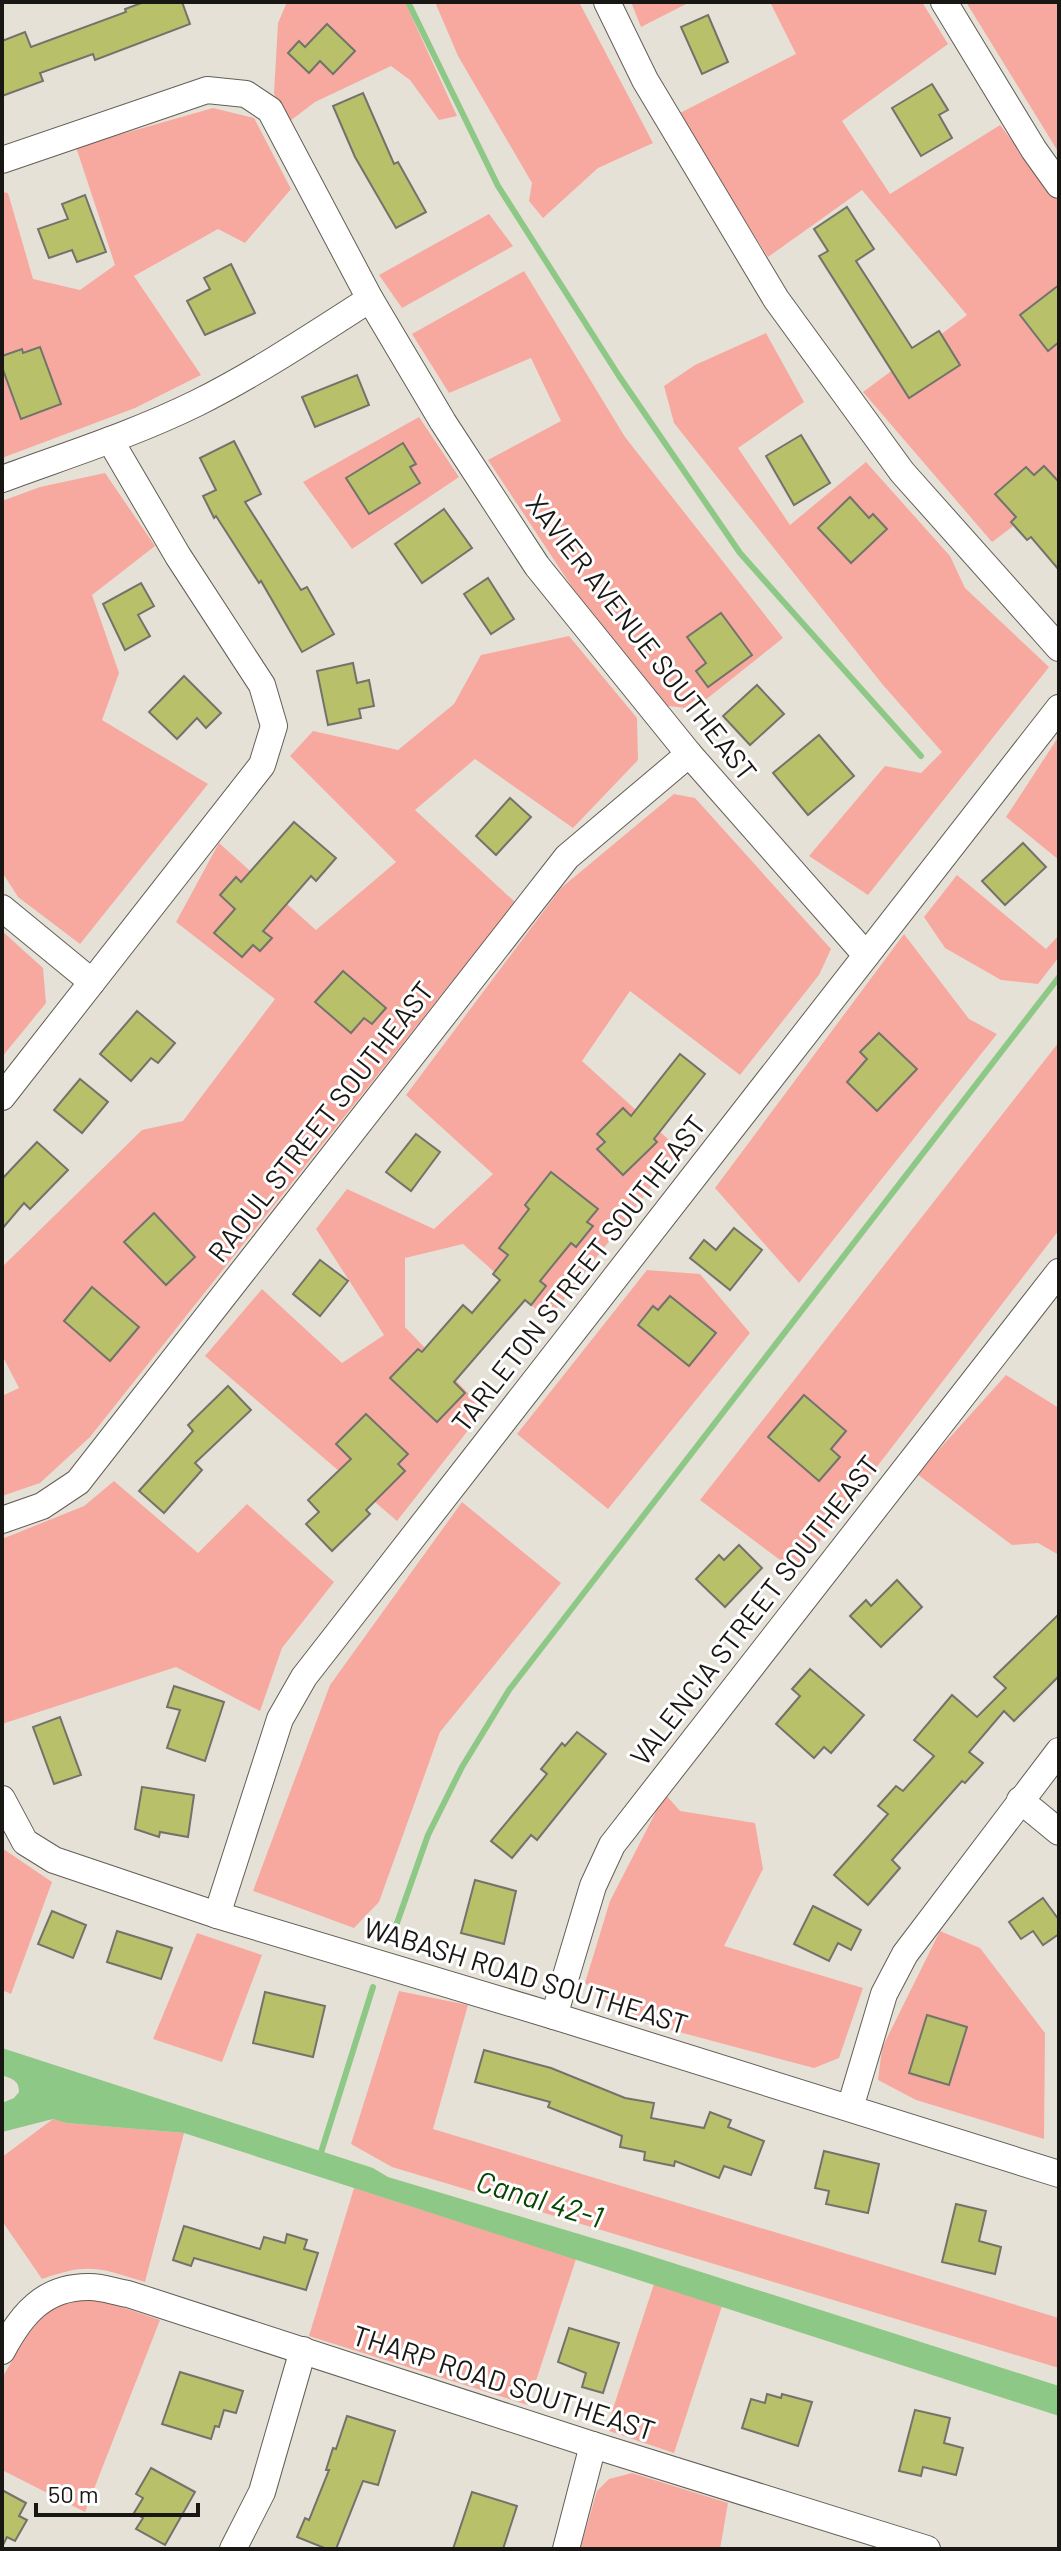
<svg xmlns="http://www.w3.org/2000/svg" width="1061" height="2551" viewBox="0 0 1061 2551" font-family="Barlow,sans-serif">
<rect width="100%" height="100%" fill="#e6e1d7"/>
<g fill="#f7a9a0">
<path d="M287 2H405L457 116 439 120 410 80 391 66 315 102 286 124 274 93 278 23Z"/>
<path d="M435 2H579L653 143 598 168 543 218 529 201 532 183 458 56Z"/>
<path d="M631 2H690L641 27Z"/>
<path d="M770 2H922L948 44 842 121 890 194 1000 125 1059 202V492L992 542 863 392 967 315 862 190 768 257 678 114 796 54Z"/>
<path d="M966 2H1059V153Z"/>
<path d="M213 108 254 118 291 189 245 243 218 229 134 276 201 375 135 408 2 458V192L8 193 33 279 80 290 115 265 76 147Z"/>
<path d="M489 214 513 246 402 308 379 275Z"/>
<path d="M524 271 625 437 783 638 694 709 668 706 572 587 488 460 561 421 531 358 449 393 412 334Z"/>
<path d="M766 333 804 402 738 448 790 525 866 462 950 556 965 588 1049 667 868 895 809 856 885 766 921 773 942 752 883 685 674 423 664 386 695 365Z"/>
<path d="M419 417 459 477 352 549 303 482Z"/>
<path d="M105 473 155 546 92 595 119 673 102 720 208 784 80 944 18 897 2 872V501L40 487Z"/>
<path d="M569 636 637 718 638 760 573 828 475 759 415 810 515 902 90 1437 40 1483 2 1496V1396L19 1388 2 1355V1267L142 1130 183 1121 275 999 176 922 219 843 316 930 396 862 290 756 313 731 398 750 454 704 481 655Z"/>
<path d="M1059 736V860L1006 817Z"/>
<path d="M674 794 695 798 831 949 819 975 740 1075 630 991 582 1061 680 1150 548 1320 463 1244 405 1258V1327L484 1410 397 1521 205 1356 262 1289 342 1363 384 1335 316 1229 347 1189 434 1229 493 1174 406 1095 561 888Z"/>
<path d="M957 875 1046 949 1059 935V957L1038 984 1001 980 945 948 924 917Z"/>
<path d="M2 931 43 968 46 1003 2 1057Z"/>
<path d="M904 934 969 1019 997 1034 799 1283 715 1188Z"/>
<path d="M1059 1042V1230L796 1572 700 1500Z"/>
<path d="M647 1270 700 1274 750 1333 608 1509 517 1434Z"/>
<path d="M1006 1375 1059 1408V1555L1038 1543 1012 1545 917 1474Z"/>
<path d="M114 1481 198 1553 247 1504 334 1582 282 1648 260 1711 176 1667 2 1724V1539L84 1506Z"/>
<path d="M462 1502 561 1583 440 1732 379 1902 354 1928 253 1891 330 1685Z"/>
<path d="M665 1794 680 1811 755 1823 763 1869 724 1946 863 1988 839 2058 814 2068 634 2020 585 1983 610 1901Z"/>
<path d="M2 1848 52 1882 11 1994 2 1990Z"/>
<path d="M940 1931 980 1948 1045 2033 1044 2139 916 2100 878 2080 882 2048Z"/>
<path d="M197 1933 262 1955 222 2062 153 2039Z"/>
<path d="M399 1991 468 2005 433 2129 1059 2318V2368L392 2167 351 2144Z"/>
<path d="M53 2119 66 2123 184 2133 145 2282C101 2268 88 2262 42 2279L2 2221V2157Z"/>
<path d="M354 2188 576 2259 528 2405 309 2336Z"/>
<path d="M654 2284 722 2306 674 2453 606 2430Z"/>
<path d="M83 2300 104 2301 160 2320 85 2512 2 2470V2378L26 2337 42 2317 58 2306Z"/>
<path d="M632 2473 728 2503 720 2549H580L597 2491 609 2479Z"/>
</g>
<path fill="#8ec886" d="M2 2048 373 2168 388 2177 629 2249 1059 2386V2416L184 2133 66 2123 53 2119 2 2132V2103L14 2098 19 2092C19 2080 12 2079 2 2075Z"/>
<g fill="none" stroke-linecap="round" stroke-linejoin="round">
<g stroke="#8ec886" stroke-width="6">
<path d="M408 2 498 186 619 376 740 553 921 756"/>
<path d="M391 1940 428 1835 462 1767 509 1690 1059 977"/>
<path d="M319 2159 373 1987"/>
</g>
</g>
<g fill="#b8c069" stroke="#72736a" stroke-width="2">
<path d="M144 2H182L190 24 95 60 93 54 40 73 43 81 2 96V41L25 32 31 47 126 12 125 9Z"/>
<path d="M708 15 728 62 702 74 681 27Z"/>
<path d="M327 24 355 51 333 74 320 61 309 73 288 53 299 41 305 47Z"/>
<path d="M932 84 948 110 939 115 952 138 921 156 892 108Z"/>
<path d="M363 93 394 164 398 162 426 212 396 228 355 157 333 106Z"/>
<path d="M85 195 106 252 77 262 72 250 49 258 38 229 68 219 62 204Z"/>
<path d="M847 207 874 249 856 261 912 348 939 331 960 365 909 398 819 256 828 251 814 229Z"/>
<path d="M231 264 255 313 205 335 187 301 210 289 204 278Z"/>
<path d="M1059 285V342L1048 351 1020 315Z"/>
<path d="M40 347 61 404 21 419 2 367V356L22 349 23 353Z"/>
<path d="M357 375 369 405 315 427 302 397Z"/>
<path d="M801 435 830 483 794 505 766 456Z"/>
<path d="M234 441 261 494 245 502 301 590 307 587 334 634 302 652 261 581 259 583 216 516 214 518 203 496 216 490 200 458Z"/>
<path d="M403 443 416 464 410 467 420 483 369 514 346 478Z"/>
<path d="M1044 466 1059 482V570L1031 537 1027 540 1011 522 1016 517 995 494 1026 467 1034 475Z"/>
<path d="M850 497 869 518 873 514 887 529 851 563 818 528Z"/>
<path d="M444 509 472 548 422 583 395 544Z"/>
<path d="M488 578 514 619 491 634 464 594Z"/>
<path d="M141 583 154 606 138 615 150 636 125 650 103 604Z"/>
<path d="M721 613 752 655 708 687 696 671 706 663 687 637Z"/>
<path d="M353 663 357 683 369 680 374 706 359 709 361 718 328 725 317 671Z"/>
<path d="M184 676 221 713 206 728 197 718 177 739 149 712Z"/>
<path d="M757 685 784 714 750 745 723 716Z"/>
<path d="M819 735 854 776 808 815 773 773Z"/>
<path d="M510 798 531 817 496 855 476 836Z"/>
<path d="M294 822 336 858 316 881 311 876 263 931 272 938 260 951 253 945 242 957 214 933 235 909 220 895 236 877 241 882Z"/>
<path d="M1023 843 1046 867 1005 905 982 881Z"/>
<path d="M343 971 386 1008 372 1024 364 1018 351 1033 315 1002Z"/>
<path d="M137 1011 175 1043 158 1063 151 1058 131 1081 100 1054Z"/>
<path d="M879 1033 917 1069 877 1111 847 1082 867 1059 860 1052Z"/>
<path d="M680 1054 705 1074 654 1139 657 1142 623 1175 597 1149 605 1142 597 1134 623 1108 631 1116Z"/>
<path d="M80 1079 108 1102 82 1133 54 1110Z"/>
<path d="M416 1134 440 1152 411 1191 386 1172Z"/>
<path d="M37 1142 68 1170 30 1209 24 1203 2 1229V1179Z"/>
<path d="M551 1172 598 1209 587 1222 593 1226 576 1247 571 1243 540 1281 546 1286 531 1305 525 1300 454 1382 465 1393 437 1422 390 1378 418 1349 422 1352 463 1305 472 1313 500 1280 493 1274 508 1255 499 1248 529 1209 525 1205Z"/>
<path d="M154 1213 195 1257 166 1285 124 1242Z"/>
<path d="M734 1228 762 1250 730 1290 690 1258 704 1240 716 1250Z"/>
<path d="M320 1260 348 1281 320 1316 293 1294Z"/>
<path d="M92 1287 139 1327 110 1361 64 1321Z"/>
<path d="M670 1296 716 1333 689 1366 638 1325 653 1306 658 1310Z"/>
<path d="M228 1386 251 1410 195 1463 202 1470 164 1513 139 1491 193 1431 188 1425Z"/>
<path d="M804 1395 846 1431 831 1449 840 1457 819 1481 768 1437Z"/>
<path d="M366 1414 408 1454 398 1464 405 1471 366 1510 370 1514 332 1551 306 1524 319 1512 308 1500 351 1459 336 1444Z"/>
<path d="M739 1545 762 1568 725 1607 696 1579 719 1555 724 1560Z"/>
<path d="M897 1580 922 1607 881 1647 850 1616 866 1600 871 1606Z"/>
<path d="M1059 1614V1676L1014 1721 1004 1711 969 1752 983 1763 965 1783 962 1781 892 1860 900 1868 868 1905 834 1875 888 1814 878 1806 896 1786 903 1791 934 1756 914 1740 952 1695 977 1717 1006 1688 994 1677Z"/>
<path d="M810 1669 864 1715 831 1753 824 1747 814 1758 776 1724 800 1696 792 1689Z"/>
<path d="M174 1686 224 1702 205 1761 167 1748 180 1710 167 1707Z"/>
<path d="M60 1717 81 1775 54 1784 33 1727Z"/>
<path d="M577 1732 606 1754 537 1840 531 1835 512 1858 491 1841 547 1774 541 1769 562 1743 565 1746Z"/>
<path d="M142 1787 194 1795 188 1837 160 1832 159 1837 135 1829Z"/>
<path d="M475 1880 516 1891 504 1944 461 1933Z"/>
<path d="M1043 1898 1059 1920V1934L1043 1945 1033 1931 1021 1939 1009 1922Z"/>
<path d="M813 1906 861 1930 851 1950 838 1943 829 1961 794 1944Z"/>
<path d="M52 1911 86 1925 73 1958 38 1944Z"/>
<path d="M117 1931 172 1948 161 1979 107 1962Z"/>
<path d="M265 1992 325 2006 313 2057 253 2043Z"/>
<path d="M927 2015 967 2027 949 2085 909 2073Z"/>
<path d="M484 2050 551 2068 625 2098 654 2103 651 2118 704 2128 710 2112 731 2120 728 2127 764 2141 751 2175 724 2166 719 2178 675 2161 674 2166 644 2160 645 2152 620 2147 622 2136 548 2107 550 2102 475 2082Z"/>
<path d="M824 2151 879 2164 868 2213 826 2204 829 2191 815 2188Z"/>
<path d="M956 2204 986 2211 979 2241 1001 2247 995 2274 942 2262Z"/>
<path d="M184 2226 260 2249 264 2237 285 2243 287 2234 307 2240 304 2249 318 2253 306 2290 194 2258 191 2266 173 2260Z"/>
<path d="M569 2328 619 2343 603 2393 582 2387 586 2373 558 2362Z"/>
<path d="M180 2372 243 2391 236 2413 224 2410 219 2427 215 2426 211 2439 162 2424Z"/>
<path d="M767 2394 781 2398 782 2394 812 2402 798 2446 742 2428 751 2399 765 2403Z"/>
<path d="M915 2410 950 2418 944 2443 963 2448 956 2475 923 2467 921 2476 899 2471Z"/>
<path d="M347 2416 395 2431 378 2485 363 2481 336 2549H327L297 2537 305 2518 309 2520 329 2470H326L333 2448 336 2449Z"/>
<path d="M151 2468 195 2492 165 2545 136 2529 143 2518 134 2513 143 2498 136 2494Z"/>
<path d="M2 2490 26 2503 19 2516 27 2520 15 2541 7 2537 2 2547Z"/>
<path d="M472 2492 517 2506 503 2549H453Z"/>
</g>
<g fill="none" stroke-linecap="round" stroke-linejoin="round">
<g stroke="#635e56" stroke-width="28">
<g id="street">
<path d="M607 2 645 80 776 299 902 472 1059 648"/>
<path d="M944 2 1034 150 1059 185"/>
<path d="M2 160 207 90 246 94 270 110 370 299 443 422 537 566 689 754 866 955"/>
<path d="M2 479C67 455 134 434 197 403 257 373 314 335 370 299"/>
<path d="M2 908 92 982"/>
<path d="M2 1097 262 765 274 726 262 685 178 556 110 440"/>
<path d="M2 1520 42 1506 78 1482 567 857 689 754"/>
<path d="M2 1799 25 1842 54 1860 217 1915 554 2016 1059 2174"/>
<path d="M1020 1800 1059 1832"/>
<path d="M217 1915 280 1719 304 1677 1059 708"/>
<path d="M554 2016 593 1886 612 1845 1059 1272"/>
<path d="M850 2108 884 1994 905 1954 1059 1751"/>
<path d="M2 2351C21 2315 44 2286 90 2287 102 2287 116 2292 128 2294L593 2445 927 2549"/>
<path d="M233 2549 262 2492 303 2350"/>
<path d="M566 2549 593 2445"/>
</g>
</g>
<use href="#street" stroke="#fff" stroke-width="26"/>
</g>
<g text-anchor="middle" dominant-baseline="central" stroke-width="6" stroke-linejoin="round" paint-order="stroke">
<g font-size="28" fill="#191714" stroke="#fff">
<text transform="translate(642 637) rotate(52)">XAVIER AVENUE SOUTHEAST</text>
<text transform="translate(320 1121) rotate(-52)">RAOUL STREET SOUTHEAST</text>
<text transform="translate(578 1273) rotate(-52)">TARLETON STREET SOUTHEAST</text>
<text transform="translate(754 1610) rotate(-52)">VALENCIA STREET SOUTHEAST</text>
<text transform="translate(526 1975) rotate(17)">WABASH ROAD SOUTHEAST</text>
<text transform="translate(504 2382) rotate(18)">THARP ROAD SOUTHEAST</text>
</g>
<g font-size="30" font-style="italic" fill="#084501" stroke="#fff">
<text transform="translate(540 2198) rotate(17)">Canal 42-1</text>
</g>
</g>
<rect width="1061" height="2551" fill="none" stroke="#191714" stroke-width="8"/>
<path d="M36 2503v12h162v-12" fill="none" stroke="#191714" stroke-width="4"/>
<text x="48" y="2503" font-size="24" fill="#191714" stroke="#ffffff" stroke-width="6" paint-order="stroke">50 m</text>
</svg>
